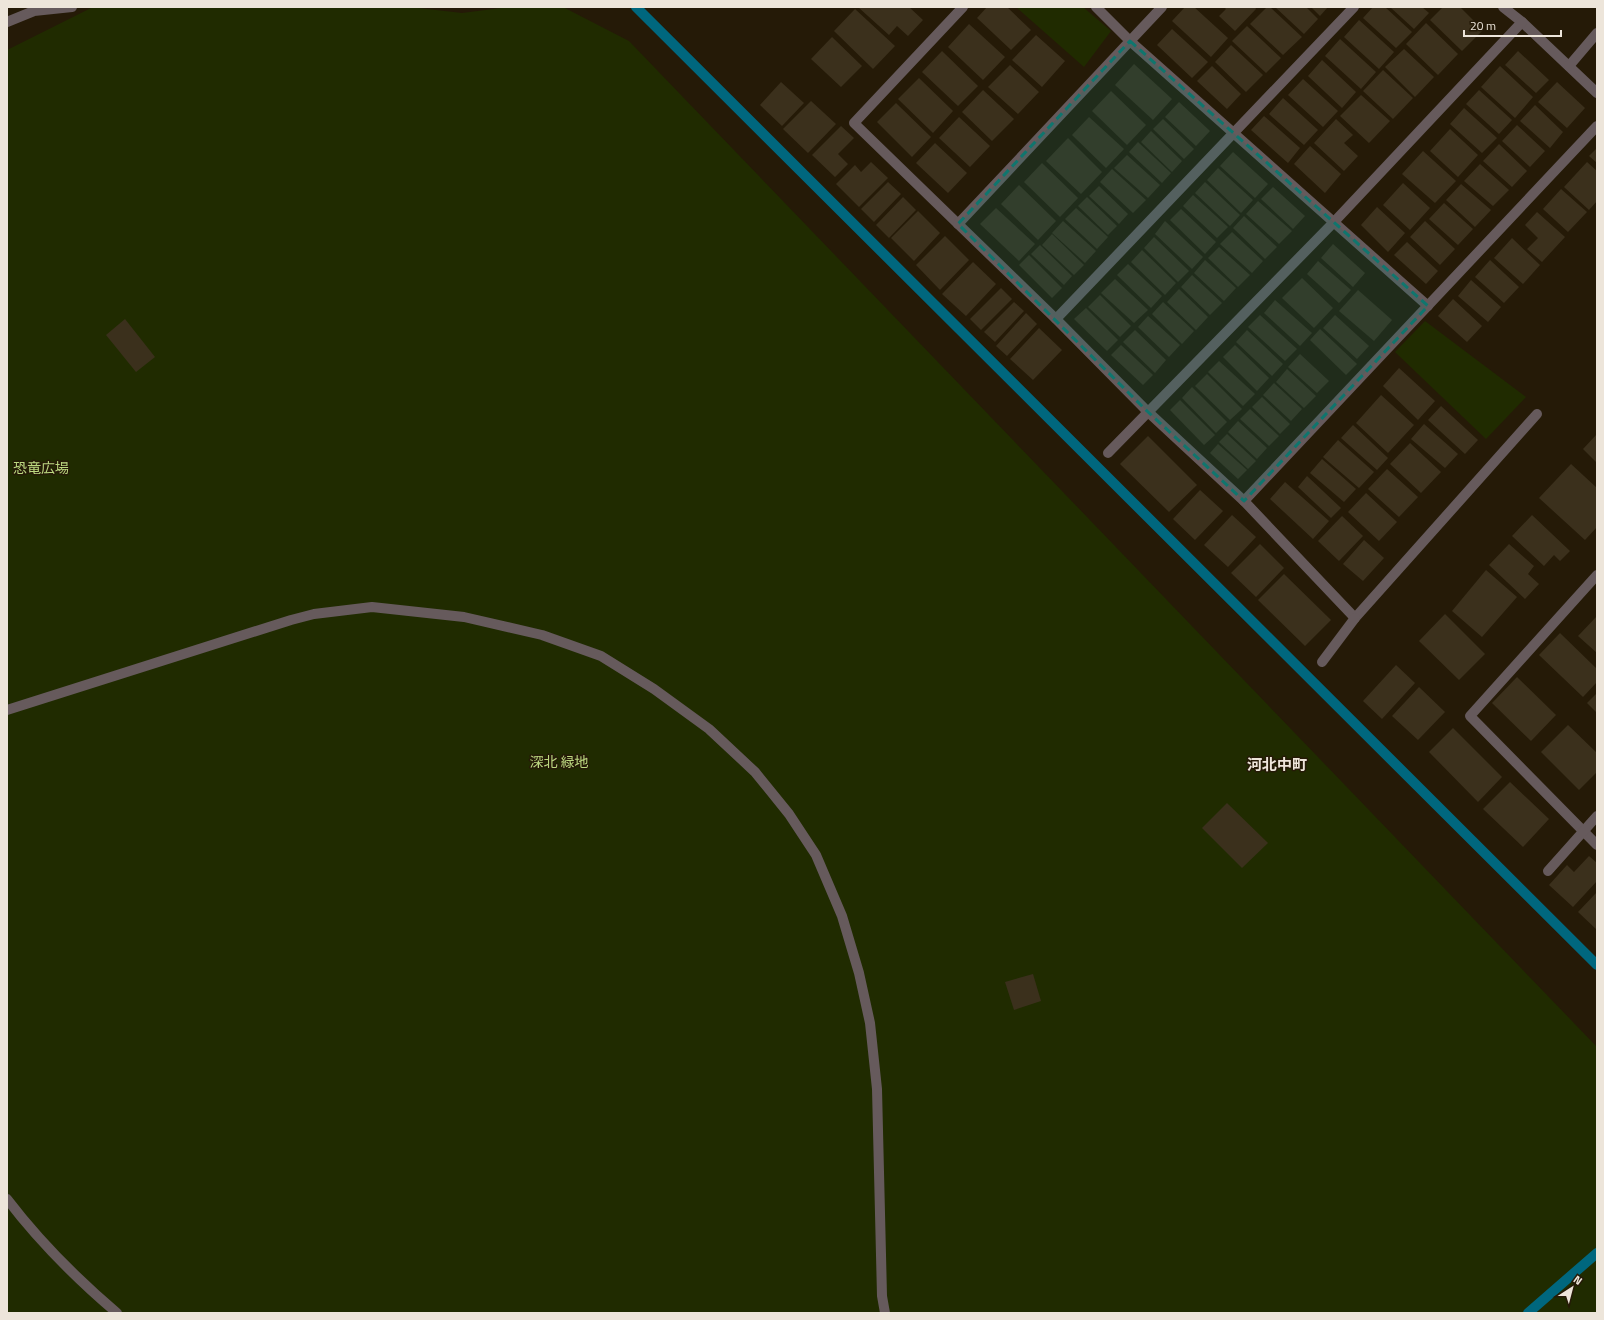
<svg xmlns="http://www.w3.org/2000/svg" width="1604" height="1320" viewBox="0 0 1604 1320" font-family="'Titillium Web','Noto Sans JP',sans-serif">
<rect width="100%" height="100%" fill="#251a07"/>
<g fill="#202b00">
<path d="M93 7H410L462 13 509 7H563L629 41 1597 1047V1313H7V50Z"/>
<path d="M1016 7H1083L1111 31 1084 67Z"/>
<path d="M1425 321 1526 397 1486 439 1395 352Z"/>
</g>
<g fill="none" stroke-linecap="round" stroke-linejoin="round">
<g stroke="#00677e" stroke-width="10">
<path d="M636 7 1597 965"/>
<path d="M1528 1313 1597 1253"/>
</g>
</g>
<g fill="#3b301c">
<path d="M858 7H909L923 20 908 36 897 26 889 35Z"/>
<path d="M987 7H1007L1031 30 1011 50 977 18Z"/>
<path d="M1185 7H1194L1228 38 1211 57 1172 21Z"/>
<path d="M1224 7H1255L1256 9 1235 31 1219 16 1226 9Z"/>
<path d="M1267 7H1270L1302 37 1283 55 1250 24Z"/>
<path d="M1275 7H1306L1318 19 1304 34Z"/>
<path d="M1311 7H1328L1320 16Z"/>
<path d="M1373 7H1385L1412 32 1396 48 1363 18Z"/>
<path d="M1390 7H1422L1429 13 1414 29Z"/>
<path d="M1443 7H1460L1483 30 1462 51 1430 20Z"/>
<path d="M855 9 895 46 873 69 834 31Z"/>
<path d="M1359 20 1394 52 1379 69 1344 37Z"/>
<path d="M1426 23 1458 54 1438 75 1406 44Z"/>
<path d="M969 24 1005 57 983 80 948 47Z"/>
<path d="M1247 26 1281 58 1266 73 1232 41Z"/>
<path d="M1172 29 1208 62 1192 78 1157 45Z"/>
<path d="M1036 35 1065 61 1042 87 1012 60Z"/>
<path d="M832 37 862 66 841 87 811 59Z"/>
<path d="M1340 39 1376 72 1361 89 1325 56Z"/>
<path d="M1231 45 1263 75 1246 92 1215 62Z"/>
<path d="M1404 49 1434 77 1415 97 1385 67Z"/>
<path d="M942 51 978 86 958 106 922 72Z"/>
<path d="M1518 51 1549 80 1536 93 1505 65Z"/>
<path d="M1322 60 1356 92 1342 108 1308 76Z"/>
<path d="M1134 64 1172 99 1153 120 1115 85Z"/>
<path d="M1010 65 1039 92 1018 114 988 87Z"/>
<path d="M1212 66 1241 94 1227 109 1197 81Z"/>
<path d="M1500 66 1533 97 1515 118 1481 87Z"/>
<path d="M1383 70 1413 98 1393 119 1363 91Z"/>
<path d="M919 78 953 111 933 133 898 99Z"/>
<path d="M1303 79 1338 111 1323 127 1288 95Z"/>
<path d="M781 82 804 103 782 126 760 105Z"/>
<path d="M1557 82 1585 108 1567 128 1538 102Z"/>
<path d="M983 90 1014 119 992 141 962 112Z"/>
<path d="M1479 90 1512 120 1499 134 1466 104Z"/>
<path d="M1111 91 1146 125 1127 145 1092 111Z"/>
<path d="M1361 95 1390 121 1369 143 1340 116Z"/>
<path d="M1283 98 1318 130 1304 145 1269 114Z"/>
<path d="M811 101 836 124 808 153 783 129Z"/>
<path d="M1179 102 1210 131 1196 146 1165 117Z"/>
<path d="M896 103 931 137 912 157 877 122Z"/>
<path d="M1535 105 1563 132 1550 148 1520 121Z"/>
<path d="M1464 108 1497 138 1482 153 1450 124Z"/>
<path d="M1264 116 1300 148 1288 163 1251 130Z"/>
<path d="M959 117 990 146 970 167 939 138Z"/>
<path d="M1089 117 1124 149 1106 168 1072 135Z"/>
<path d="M1163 119 1194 149 1184 159 1153 129Z"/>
<path d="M1336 119 1353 135 1344 143 1358 156 1344 171 1314 143Z"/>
<path d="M1517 125 1545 151 1530 167 1502 141Z"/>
<path d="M841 126 854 138 838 154 848 164 835 177 812 155Z"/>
<path d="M1450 129 1478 155 1458 177 1430 151Z"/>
<path d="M1151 131 1182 161 1172 172 1141 142Z"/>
<path d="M1068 138 1102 172 1081 194 1046 161Z"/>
<path d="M1138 142 1171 173 1162 183 1129 152Z"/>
<path d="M935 143 967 173 948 193 916 163Z"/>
<path d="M1499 144 1527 171 1512 187 1483 161Z"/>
<path d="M1310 146 1341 174 1325 193 1294 164Z"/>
<path d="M1597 148V163L1589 156Z"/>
<path d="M1423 151 1456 181 1435 203 1402 174Z"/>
<path d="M1233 152 1268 184 1255 198 1220 166Z"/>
<path d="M1127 155 1160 185 1148 198 1114 168Z"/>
<path d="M871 162 888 178 859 207 836 184 855 165 861 172Z"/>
<path d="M1587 162 1597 171V201L1589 210 1564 187Z"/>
<path d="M1042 163 1078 198 1060 217 1024 182Z"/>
<path d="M1480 164 1509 190 1493 206 1464 181Z"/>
<path d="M1218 168 1253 200 1241 213 1207 180Z"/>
<path d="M1112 169 1146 200 1133 213 1100 182Z"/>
<path d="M888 182 901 194 874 222 861 209Z"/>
<path d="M1205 182 1240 215 1230 226 1195 193Z"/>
<path d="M1403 183 1430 208 1410 230 1383 205Z"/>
<path d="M1461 184 1491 210 1475 227 1446 200Z"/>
<path d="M1019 185 1056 221 1038 240 1001 204Z"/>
<path d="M1099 186 1128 214 1119 224 1089 196Z"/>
<path d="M1273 187 1305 216 1293 229 1261 199Z"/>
<path d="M1561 189 1587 212 1568 232 1543 209Z"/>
<path d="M1193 195 1228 227 1217 238 1183 206Z"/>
<path d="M903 197 916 210 889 238 876 225Z"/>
<path d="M1087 197 1117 226 1108 235 1078 206Z"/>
<path d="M1258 201 1292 231 1279 244 1246 214Z"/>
<path d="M1444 203 1473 229 1458 245 1429 219Z"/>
<path d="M1377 207 1405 233 1388 252 1361 225Z"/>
<path d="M996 208 1035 244 1019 261 980 224Z"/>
<path d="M1076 208 1108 237 1097 249 1065 219Z"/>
<path d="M1181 209 1216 242 1205 254 1170 220Z"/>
<path d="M918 211 940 233 914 261 891 238Z"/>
<path d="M1537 212 1565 237 1542 262 1527 249 1538 238 1525 225Z"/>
<path d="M1244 216 1277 247 1265 259 1233 228Z"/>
<path d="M1063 221 1096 251 1085 263 1052 233Z"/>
<path d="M1165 221 1203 257 1192 269 1155 234Z"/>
<path d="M1425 221 1455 249 1440 265 1410 237Z"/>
<path d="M1232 232 1263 261 1252 273 1220 244Z"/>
<path d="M1052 234 1084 265 1074 275 1042 245Z"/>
<path d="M945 236 969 260 940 290 916 265Z"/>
<path d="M1154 237 1189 271 1178 282 1144 248Z"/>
<path d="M1512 238 1540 265 1523 284 1494 258Z"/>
<path d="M1407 242 1438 271 1426 284 1394 255Z"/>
<path d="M1333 244 1365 273 1353 287 1321 258Z"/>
<path d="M1040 245 1072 276 1064 285 1031 254Z"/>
<path d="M1219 247 1250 275 1238 287 1208 258Z"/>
<path d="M1142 250 1176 283 1165 295 1131 262Z"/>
<path d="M1029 255 1062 288 1052 298 1019 265Z"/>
<path d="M1205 260 1236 288 1224 301 1194 273Z"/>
<path d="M1490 260 1519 287 1504 303 1475 277Z"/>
<path d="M1318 261 1351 290 1339 303 1307 274Z"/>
<path d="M973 262 996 284 966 316 942 294Z"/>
<path d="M1128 264 1162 296 1151 308 1117 275Z"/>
<path d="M1192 275 1222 303 1210 315 1181 287Z"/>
<path d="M1302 278 1333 308 1314 328 1282 298Z"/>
<path d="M1115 279 1148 310 1134 323 1101 293Z"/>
<path d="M1471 280 1501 307 1488 322 1458 296Z"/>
<path d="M1001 288 1012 299 981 330 970 319Z"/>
<path d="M1179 289 1208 317 1196 330 1167 302Z"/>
<path d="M1358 290 1392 320 1374 341 1339 311Z"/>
<path d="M1100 295 1131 326 1120 337 1088 307Z"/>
<path d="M1453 299 1482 326 1467 342 1438 316Z"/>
<path d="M1275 300 1312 333 1300 346 1264 313Z"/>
<path d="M1014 302 1024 311 995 342 984 332Z"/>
<path d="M1163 302 1194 331 1182 344 1152 314Z"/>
<path d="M1086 308 1118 340 1107 351 1074 319Z"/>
<path d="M1026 313 1037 324 1007 356 996 346Z"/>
<path d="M1260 315 1297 349 1285 361 1248 327Z"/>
<path d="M1335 315 1369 346 1357 359 1323 328Z"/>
<path d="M1148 316 1180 345 1169 357 1138 327Z"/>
<path d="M125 319 155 357 136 372 106 335Z"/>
<path d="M1039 328 1062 350 1033 380 1010 359Z"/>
<path d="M1320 329 1357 364 1346 375 1310 340Z"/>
<path d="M1135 330 1166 360 1155 373 1123 342Z"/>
<path d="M1247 330 1283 364 1272 376 1236 342Z"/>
<path d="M1121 345 1153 375 1143 385 1111 355Z"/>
<path d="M1235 345 1269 378 1257 391 1223 357Z"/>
<path d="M1300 354 1329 381 1317 393 1288 367Z"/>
<path d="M1219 361 1255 394 1243 406 1208 372Z"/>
<path d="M1399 368 1435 401 1418 420 1383 386Z"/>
<path d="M1287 369 1316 396 1304 408 1276 382Z"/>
<path d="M1207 374 1242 409 1230 420 1195 386Z"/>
<path d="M1274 383 1302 409 1291 421 1263 395Z"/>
<path d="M1192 387 1227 422 1216 433 1182 398Z"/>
<path d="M1381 395 1414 425 1388 453 1356 423Z"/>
<path d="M1262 397 1290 424 1280 434 1252 407Z"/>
<path d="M1180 400 1215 435 1204 445 1170 410Z"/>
<path d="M1441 406 1478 440 1465 454 1428 420Z"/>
<path d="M1250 409 1279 436 1269 446 1240 419Z"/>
<path d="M1238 421 1267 448 1257 459 1228 432Z"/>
<path d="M1424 424 1458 454 1445 468 1411 439Z"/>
<path d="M1353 425 1388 458 1377 470 1341 438Z"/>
<path d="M1227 434 1256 461 1248 469 1219 442Z"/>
<path d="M1597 434V463L1583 449Z"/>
<path d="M1148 436 1197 485 1169 512 1120 464Z"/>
<path d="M1338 440 1374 472 1359 488 1323 457Z"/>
<path d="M1410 443 1441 472 1421 493 1390 464Z"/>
<path d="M1218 444 1247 470 1238 479 1210 453Z"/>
<path d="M1322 459 1356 489 1344 502 1310 473Z"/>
<path d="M1571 464 1597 488V527L1585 540 1539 498Z"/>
<path d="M1387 469 1418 497 1399 517 1368 489Z"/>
<path d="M1307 476 1341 508 1331 518 1298 487Z"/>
<path d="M1285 482 1329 521 1313 539 1270 499Z"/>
<path d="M1200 490 1223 511 1195 540 1173 519Z"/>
<path d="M1366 493 1397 522 1379 541 1348 512Z"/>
<path d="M1232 515 1256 537 1228 567 1204 545Z"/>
<path d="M1532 515 1570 551 1560 561 1554 555 1544 566 1512 536Z"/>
<path d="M1342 516 1363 536 1339 561 1318 541Z"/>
<path d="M1364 540 1384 558 1363 581 1343 564Z"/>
<path d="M1260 544 1284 568 1256 597 1231 573Z"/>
<path d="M1509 544 1534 566 1528 574 1539 584 1525 599 1489 565Z"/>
<path d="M1486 570 1517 597 1482 637 1452 611Z"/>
<path d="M1284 574 1331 620 1305 646 1258 600Z"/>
<path d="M1445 614 1485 654 1459 680 1419 641Z"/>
<path d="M1597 616V653L1578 636Z"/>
<path d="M1560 633 1597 669V682L1583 697 1539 655Z"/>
<path d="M1396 665 1415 683 1382 719 1363 701Z"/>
<path d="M1517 677 1556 715 1531 741 1492 703Z"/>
<path d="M1419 687 1445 712 1418 740 1392 716Z"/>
<path d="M1597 693V713L1587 703Z"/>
<path d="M1568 725 1597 753V772L1579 790 1541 752Z"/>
<path d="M1453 728 1502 777 1478 802 1429 752Z"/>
<path d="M1510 782 1549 819 1523 847 1483 809Z"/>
<path d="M1227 803 1268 843 1242 868 1202 828Z"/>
<path d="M1589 856 1597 863V881L1573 907 1549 885 1567 865 1574 872Z"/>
<path d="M1597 892V930L1578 912Z"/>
<path d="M1033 974 1041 1001 1014 1010 1005 982Z"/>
</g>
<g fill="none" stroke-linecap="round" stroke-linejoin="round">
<g stroke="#665a5c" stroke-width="10">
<path d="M963 7 854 123 1056 319 1147 411 1244 501 1355 618 1537 414"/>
<path d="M1096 7 1130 41 1428 306"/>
<path d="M1503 7 1522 22 1597 93"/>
<path d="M7 22 34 11 72 7"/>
<path d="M1569 66 1597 33"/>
<path d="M958 224 1162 7"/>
<path d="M1056 319 1354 7"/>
<path d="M1108 453 1334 222 1522 22"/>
<path d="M1244 501 1597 126"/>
<path d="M1597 575 1470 716 1597 845"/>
<path d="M1322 662 1355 618"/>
<path d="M7 710 291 620 314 614 372 607 464 617 542 635 601 656 654 689 709 729 755 772 789 814 816 855 842 916 859 973 870 1023 877 1089 882 1296 885 1313"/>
<path d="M1548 871 1597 816"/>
<path d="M7 1199C39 1241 77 1279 117 1313"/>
</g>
</g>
<path fill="#0f766e" fill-opacity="0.2" stroke="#0f766e" stroke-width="3" stroke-dasharray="8 5" stroke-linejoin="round" d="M1130 41 1428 306 1244 501 1147 411 958 224Z"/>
<g text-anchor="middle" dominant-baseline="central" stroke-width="3" stroke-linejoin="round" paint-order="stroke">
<g font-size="14" fill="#bcd880" stroke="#251a07">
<text x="41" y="467">恐竜広場</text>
<text x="559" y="761">深北 緑地</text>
</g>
<g font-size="15" font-weight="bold" fill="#ede5da" stroke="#251a07">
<text x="1277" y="764">河北中町</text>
</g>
</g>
<rect width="1604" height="1320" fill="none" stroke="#ede5da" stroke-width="16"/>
<g transform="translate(1572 1288) rotate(36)" stroke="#251a07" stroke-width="3" paint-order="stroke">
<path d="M0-3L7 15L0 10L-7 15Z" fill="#ede5da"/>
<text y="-6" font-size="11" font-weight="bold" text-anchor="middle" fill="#ede5da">N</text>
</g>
<path d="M1464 30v6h97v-6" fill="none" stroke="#ede5da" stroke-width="2"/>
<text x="1470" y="30" font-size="12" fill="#ede5da" stroke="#251a07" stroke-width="3" paint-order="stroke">20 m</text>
</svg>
